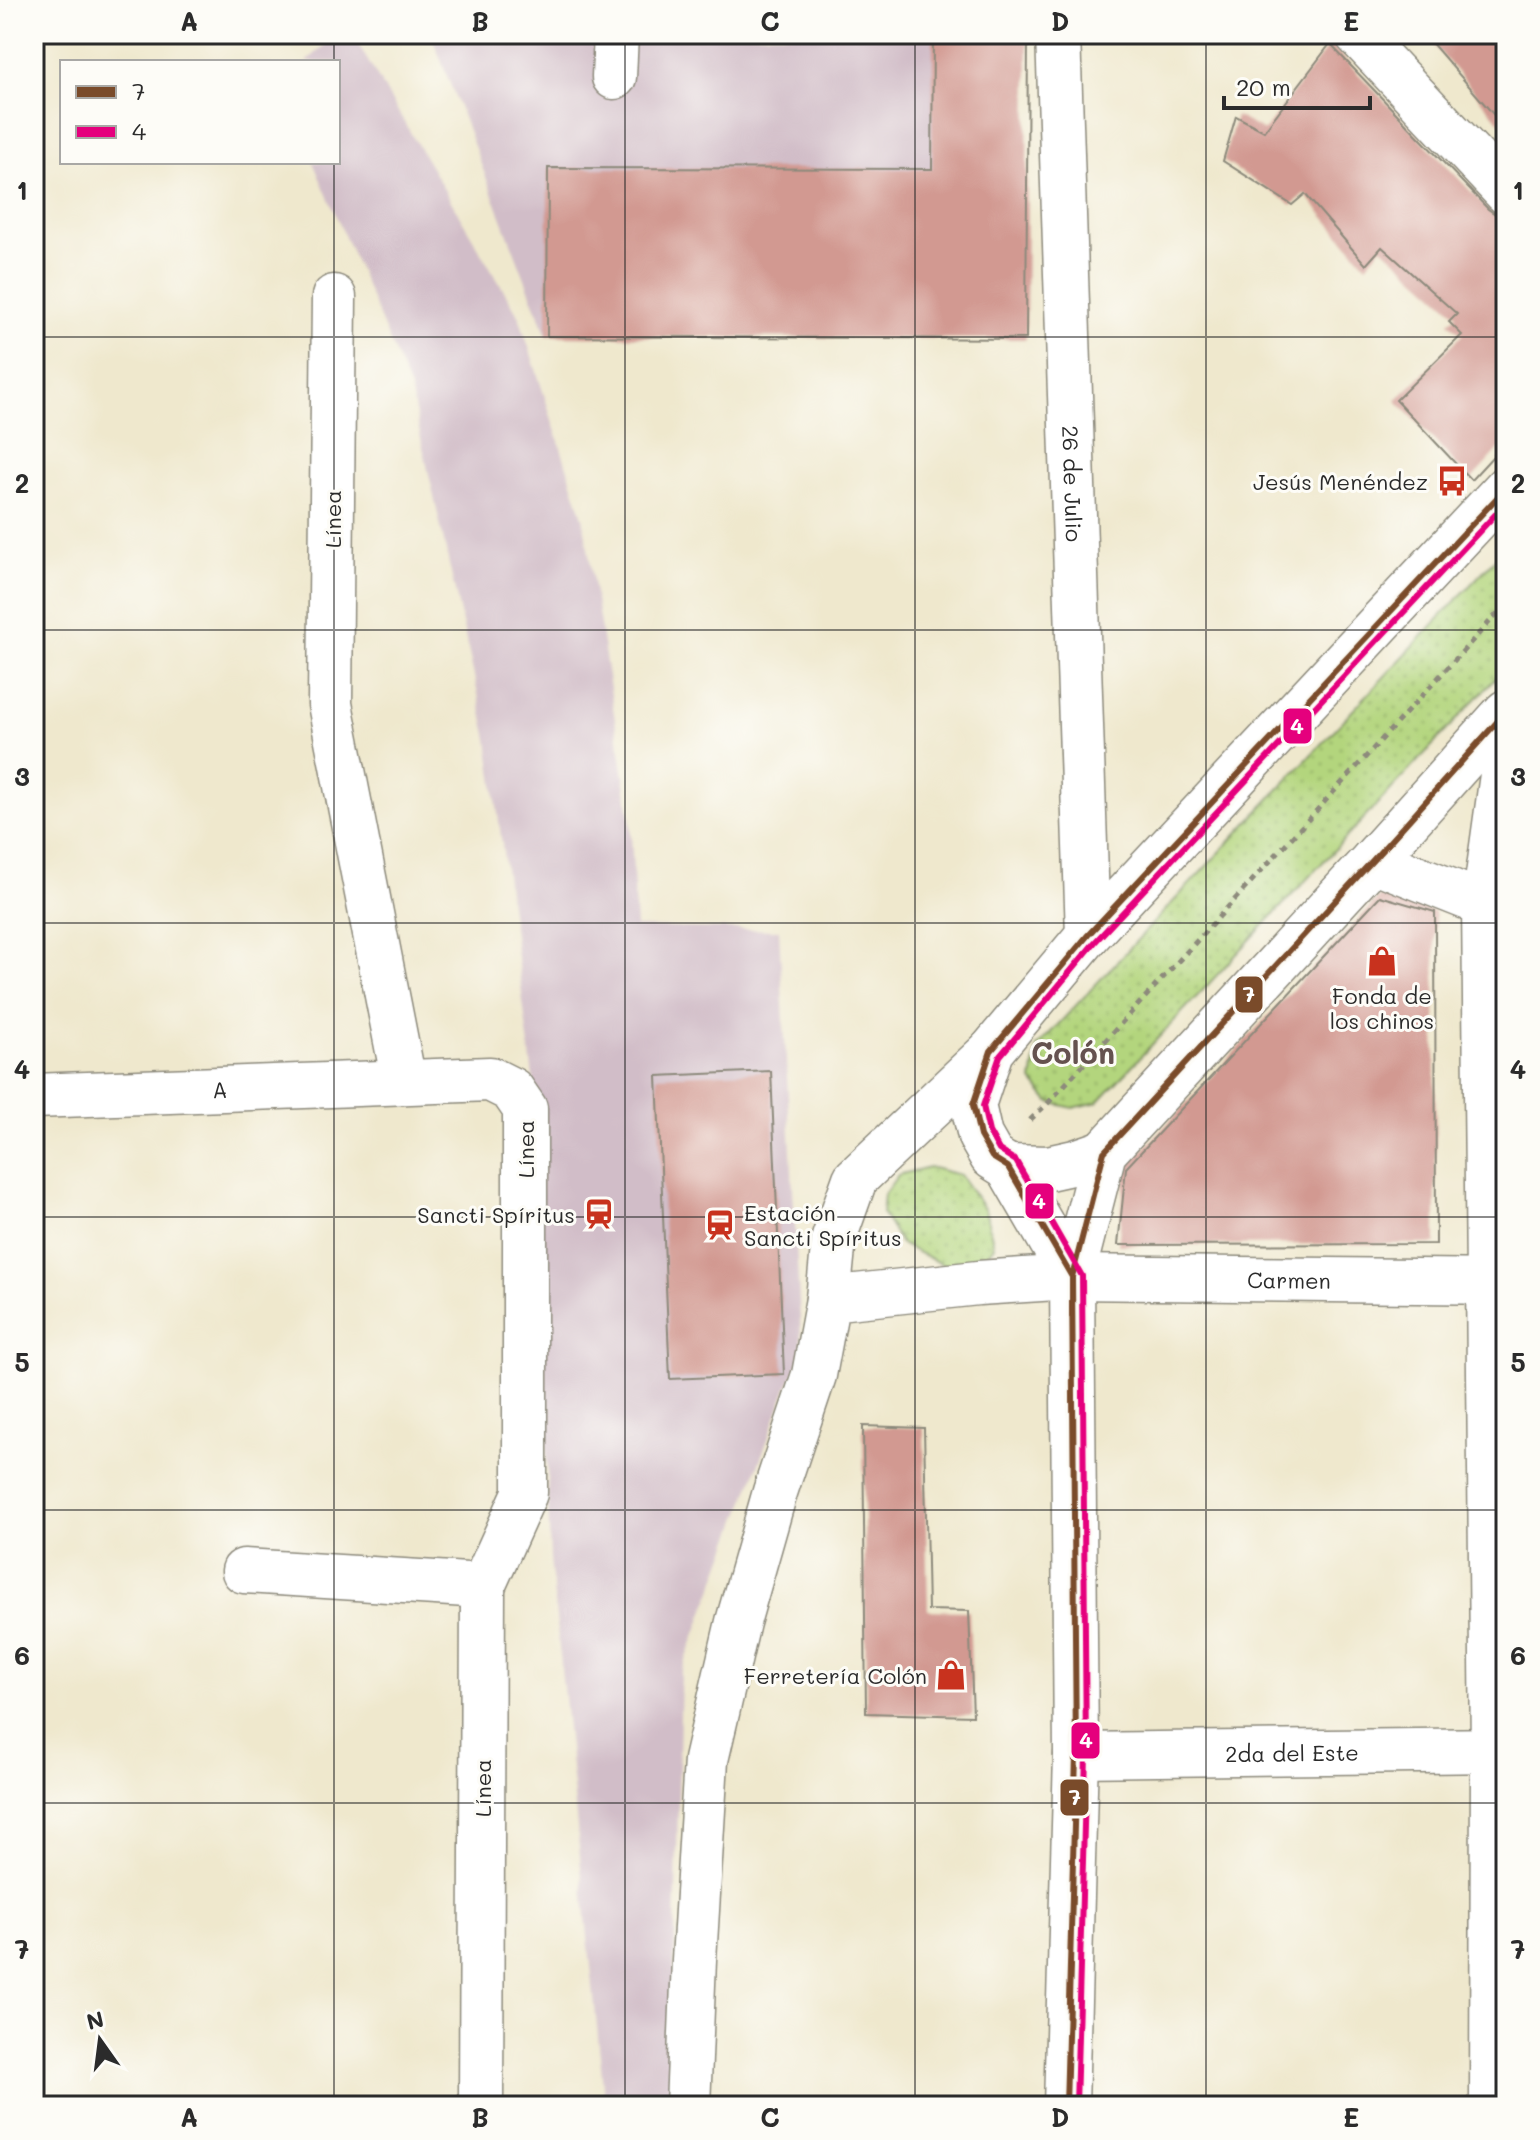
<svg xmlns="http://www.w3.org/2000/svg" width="1540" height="2140" viewBox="0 0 1540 2140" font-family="Mali,sans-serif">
<defs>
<pattern id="park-dots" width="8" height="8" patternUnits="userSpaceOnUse" patternTransform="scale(2)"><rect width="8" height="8" fill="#b3d57d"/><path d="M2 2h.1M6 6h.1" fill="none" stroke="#9ab76c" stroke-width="1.8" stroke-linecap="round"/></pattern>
</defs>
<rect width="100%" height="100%" fill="#fdfcf7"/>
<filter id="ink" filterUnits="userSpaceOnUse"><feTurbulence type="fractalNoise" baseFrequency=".0125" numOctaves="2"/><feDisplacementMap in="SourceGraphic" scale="16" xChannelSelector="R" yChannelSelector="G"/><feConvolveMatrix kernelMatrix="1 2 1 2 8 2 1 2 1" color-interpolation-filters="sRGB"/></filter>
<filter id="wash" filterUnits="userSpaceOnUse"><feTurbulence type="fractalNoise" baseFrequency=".006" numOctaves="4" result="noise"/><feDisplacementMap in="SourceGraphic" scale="32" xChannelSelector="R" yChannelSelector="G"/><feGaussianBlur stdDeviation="1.8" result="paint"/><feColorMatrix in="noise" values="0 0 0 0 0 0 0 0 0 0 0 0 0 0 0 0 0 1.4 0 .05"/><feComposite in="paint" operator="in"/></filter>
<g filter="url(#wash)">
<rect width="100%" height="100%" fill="#efe8cd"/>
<g fill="#d1bdc8">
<path d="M338 34H352L519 316 583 517 630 815 636 927 779 930 802 1355 786 1390 681 1674 671 2106H605L550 1558 535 1092 488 739 410 389 313 162H338V62H306Z"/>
<path d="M431 34H1028L1026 339 547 336Z"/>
</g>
<g fill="url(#park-dots)" stroke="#6f8054" stroke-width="2">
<path d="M1506 547V667L1098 1102 1073 1108 1049 1102 1032 1081 1037 1047Z"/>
<path d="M929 1167 960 1175 985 1210 994 1246 979 1265 949 1268 901 1244 882 1213 884 1194 898 1175Z"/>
</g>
<g id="blocks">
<g fill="#d29991">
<path d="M933 34H1028L1026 339 547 336 548 168 932 169Z"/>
<path d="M1424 34H1506V129Z"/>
<path d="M1330 44 1488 209 1498 216H1506V442L1471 480 1396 400 1462 335 1449 322 1457 314 1382 247 1366 265 1305 194 1292 205 1223 161 1236 116 1264 131Z"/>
<path d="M1380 896 1435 912 1436 1244 1118 1245 1126 1168Z"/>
<path d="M771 1071 784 1374 670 1379 657 1076Z"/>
<path d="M863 1426 924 1428 928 1610 969 1611 973 1716 866 1713Z"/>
</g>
</g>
</g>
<g filter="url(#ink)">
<use href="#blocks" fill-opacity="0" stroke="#8d8a7c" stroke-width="2"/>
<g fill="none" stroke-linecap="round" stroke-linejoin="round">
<g stroke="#8d8a7c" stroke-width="47">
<g id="minor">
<path id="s1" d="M1058 34 1088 935"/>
<path d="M1357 34 1506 192"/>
<path d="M614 77 616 34"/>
<path d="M334 297 330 704 404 1082"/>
<path d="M1373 860 1484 904"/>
<path id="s2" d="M34 1096 490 1079 512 1090 525 1109V1493L483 1586 481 2106"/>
<path id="s3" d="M828 1299 978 1283 1072 1277 1506 1282"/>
<path d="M244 1571 483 1586"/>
<path id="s4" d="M1076 1755 1506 1750"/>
<path d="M688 2106 694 1960 706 1760 738 1622 775 1492 814 1375 828 1299 834 1238 855 1179 991 1051"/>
<path d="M1492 2106 1493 1750 1484 904 1506 746"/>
</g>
</g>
<g stroke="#8d8a7c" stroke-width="47">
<g id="major">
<path d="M1008 1167 1048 1168 1075 1162 1104 1152"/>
<path d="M1072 1277 1008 1167 992 1157 980 1136 973 1105 991 1051 1088 935 1506 488"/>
<path d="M1066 2106 1076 1755 1072 1277 1104 1152 1373 860 1506 712"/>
</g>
</g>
<path stroke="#8d8a7c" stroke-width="5" stroke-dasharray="6 6" stroke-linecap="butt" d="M1030 1120 1049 1102 1506 604"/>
<use href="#minor" stroke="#fff" stroke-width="44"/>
<use href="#major" stroke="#fff" stroke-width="44"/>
<g stroke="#fdfcf7" stroke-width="12">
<g id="bus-1">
<path d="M1072 1316V1277L1104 1152 1373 860 1506 712"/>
<path d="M1066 2106 1076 1755 1072 1277 1008 1167 992 1157 980 1136 973 1105 991 1051 1088 935 1506 488"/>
</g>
</g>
<g stroke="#fdfcf7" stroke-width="12">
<path id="bus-2" d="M1076 2106 1086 1755 1082 1276 1016 1161 999 1150 989 1132 983 1106 1000 1056 1095 942 1506 503"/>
</g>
<use href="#bus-1" stroke="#7a4b2a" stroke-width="6"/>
<use href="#bus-2" stroke="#e5007d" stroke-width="6"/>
</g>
</g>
<path fill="none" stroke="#2b2b2b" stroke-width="2" stroke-opacity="0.55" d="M334 34V62M625 34V2106M915 34V2106M1206 34V2106M334 162V2106M34 337H1506M34 630H1506M34 923H1506M34 1217H1506M34 1510H1506M34 1803H1506"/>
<defs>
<g id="bus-bare" transform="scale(2.4)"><path d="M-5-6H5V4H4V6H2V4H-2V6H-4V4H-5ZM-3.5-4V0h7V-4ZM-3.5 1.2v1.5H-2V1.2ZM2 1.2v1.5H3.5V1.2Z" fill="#c8321e" stroke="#fdfcf7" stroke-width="2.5" paint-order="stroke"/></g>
<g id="shop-bare" transform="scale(2.4)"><path d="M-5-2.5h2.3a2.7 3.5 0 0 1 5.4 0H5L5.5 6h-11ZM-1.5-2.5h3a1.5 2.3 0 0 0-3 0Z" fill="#c8321e" stroke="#fdfcf7" stroke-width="2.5" paint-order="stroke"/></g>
<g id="station-bare" transform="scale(2.4)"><path d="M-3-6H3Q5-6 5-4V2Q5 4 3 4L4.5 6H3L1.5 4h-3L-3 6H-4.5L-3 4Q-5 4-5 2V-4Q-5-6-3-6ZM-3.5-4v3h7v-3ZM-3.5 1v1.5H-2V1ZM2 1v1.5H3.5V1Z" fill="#c8321e" stroke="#fdfcf7" stroke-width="2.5" paint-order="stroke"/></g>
</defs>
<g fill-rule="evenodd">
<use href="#bus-bare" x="1452" y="481"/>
<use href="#shop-bare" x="1382" y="961"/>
<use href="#station-bare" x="599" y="1214"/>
<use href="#station-bare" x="720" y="1225"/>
<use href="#shop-bare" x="951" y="1675"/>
</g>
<g text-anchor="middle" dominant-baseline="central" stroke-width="6" stroke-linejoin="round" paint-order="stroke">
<g font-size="22" fill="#2b2b2b" stroke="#fdfcf7" text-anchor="end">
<text x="1428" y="481">Jesús Menéndez</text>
<text x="1382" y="995" text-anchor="middle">Fonda de<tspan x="1382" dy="25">los chinos</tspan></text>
<text x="744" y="1212" text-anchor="start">Estación<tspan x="744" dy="25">Sancti Spíritus</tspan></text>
<text x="575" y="1214">Sancti Spíritus</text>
<text x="927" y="1675">Ferretería Colón</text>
</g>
<g font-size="22" fill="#2b2b2b" stroke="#fdfcf7">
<text stroke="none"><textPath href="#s1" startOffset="450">26 de Julio</textPath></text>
<text transform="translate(332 519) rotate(-90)">Línea</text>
<text stroke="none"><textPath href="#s2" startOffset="186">A</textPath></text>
<text transform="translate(525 1149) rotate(-90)">Línea</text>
<text stroke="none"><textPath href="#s3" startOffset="462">Carmen</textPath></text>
<text stroke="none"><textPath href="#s4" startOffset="216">2da del Este</textPath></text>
<text transform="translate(482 1788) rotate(-90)">Línea</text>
</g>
<g font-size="30" font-weight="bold" fill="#65524f" stroke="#fdfcf7">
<text x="1073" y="1052">Colón</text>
</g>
</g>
<g stroke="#fdfcf7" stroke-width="3">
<rect x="1282" y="707" width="31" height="38" rx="8" fill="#e5007d"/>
<rect x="1234" y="975" width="30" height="39" rx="8" fill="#7a4b2a"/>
<rect x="1024" y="1182" width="31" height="38" rx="8" fill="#e5007d"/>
<rect x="1070" y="1721" width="31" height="39" rx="8" fill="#e5007d"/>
<rect x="1059" y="1778" width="31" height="39" rx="8" fill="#7a4b2a"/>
</g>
<g font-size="22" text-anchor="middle" font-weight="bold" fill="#fff">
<text x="1297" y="734">4</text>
<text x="1249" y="1002">7</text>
<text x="1039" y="1209">4</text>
<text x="1086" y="1748">4</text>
<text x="1075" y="1805">7</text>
</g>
<rect width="1540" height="2140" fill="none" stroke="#fdfcf7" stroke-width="88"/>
<rect x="60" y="60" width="280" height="104" fill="#fdfcf7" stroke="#a9a8a5" stroke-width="2"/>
<rect x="76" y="86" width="40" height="12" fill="#7a4b2a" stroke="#a9a8a5" stroke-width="2"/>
<text x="132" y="100" font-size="24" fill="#2b2b2b">7</text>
<rect x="76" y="126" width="40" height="12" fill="#e5007d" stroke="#a9a8a5" stroke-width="2"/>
<text x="132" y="140" font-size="24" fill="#2b2b2b">4</text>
<g transform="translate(100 2040) rotate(346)" stroke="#fdfcf7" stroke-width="6" paint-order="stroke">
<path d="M0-6L14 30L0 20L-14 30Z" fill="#2b2b2b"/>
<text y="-12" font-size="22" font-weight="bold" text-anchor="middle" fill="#2b2b2b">N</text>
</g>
<path d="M1224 96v12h146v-12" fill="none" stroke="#2b2b2b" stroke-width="4"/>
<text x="1236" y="96" font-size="24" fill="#2b2b2b" stroke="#fdfcf7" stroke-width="6" paint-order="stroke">20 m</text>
<rect x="44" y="44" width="1452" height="2052" fill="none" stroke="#2b2b2b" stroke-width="3"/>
<g font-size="26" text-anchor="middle" font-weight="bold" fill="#2b2b2b">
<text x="189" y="31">A</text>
<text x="480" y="31">B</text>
<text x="770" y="31">C</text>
<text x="1060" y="31">D</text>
<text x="1351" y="31">E</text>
<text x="22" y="200">1</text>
<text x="1518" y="200">1</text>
<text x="22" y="493">2</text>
<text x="1518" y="493">2</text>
<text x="22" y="786">3</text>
<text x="1518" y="786">3</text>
<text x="22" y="1079">4</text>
<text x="1518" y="1079">4</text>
<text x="22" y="1372">5</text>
<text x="1518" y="1372">5</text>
<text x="22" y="1665">6</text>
<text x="1518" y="1665">6</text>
<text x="22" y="1959">7</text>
<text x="1518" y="1959">7</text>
<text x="189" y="2127">A</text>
<text x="480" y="2127">B</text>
<text x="770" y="2127">C</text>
<text x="1060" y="2127">D</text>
<text x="1351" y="2127">E</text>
</g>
</svg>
